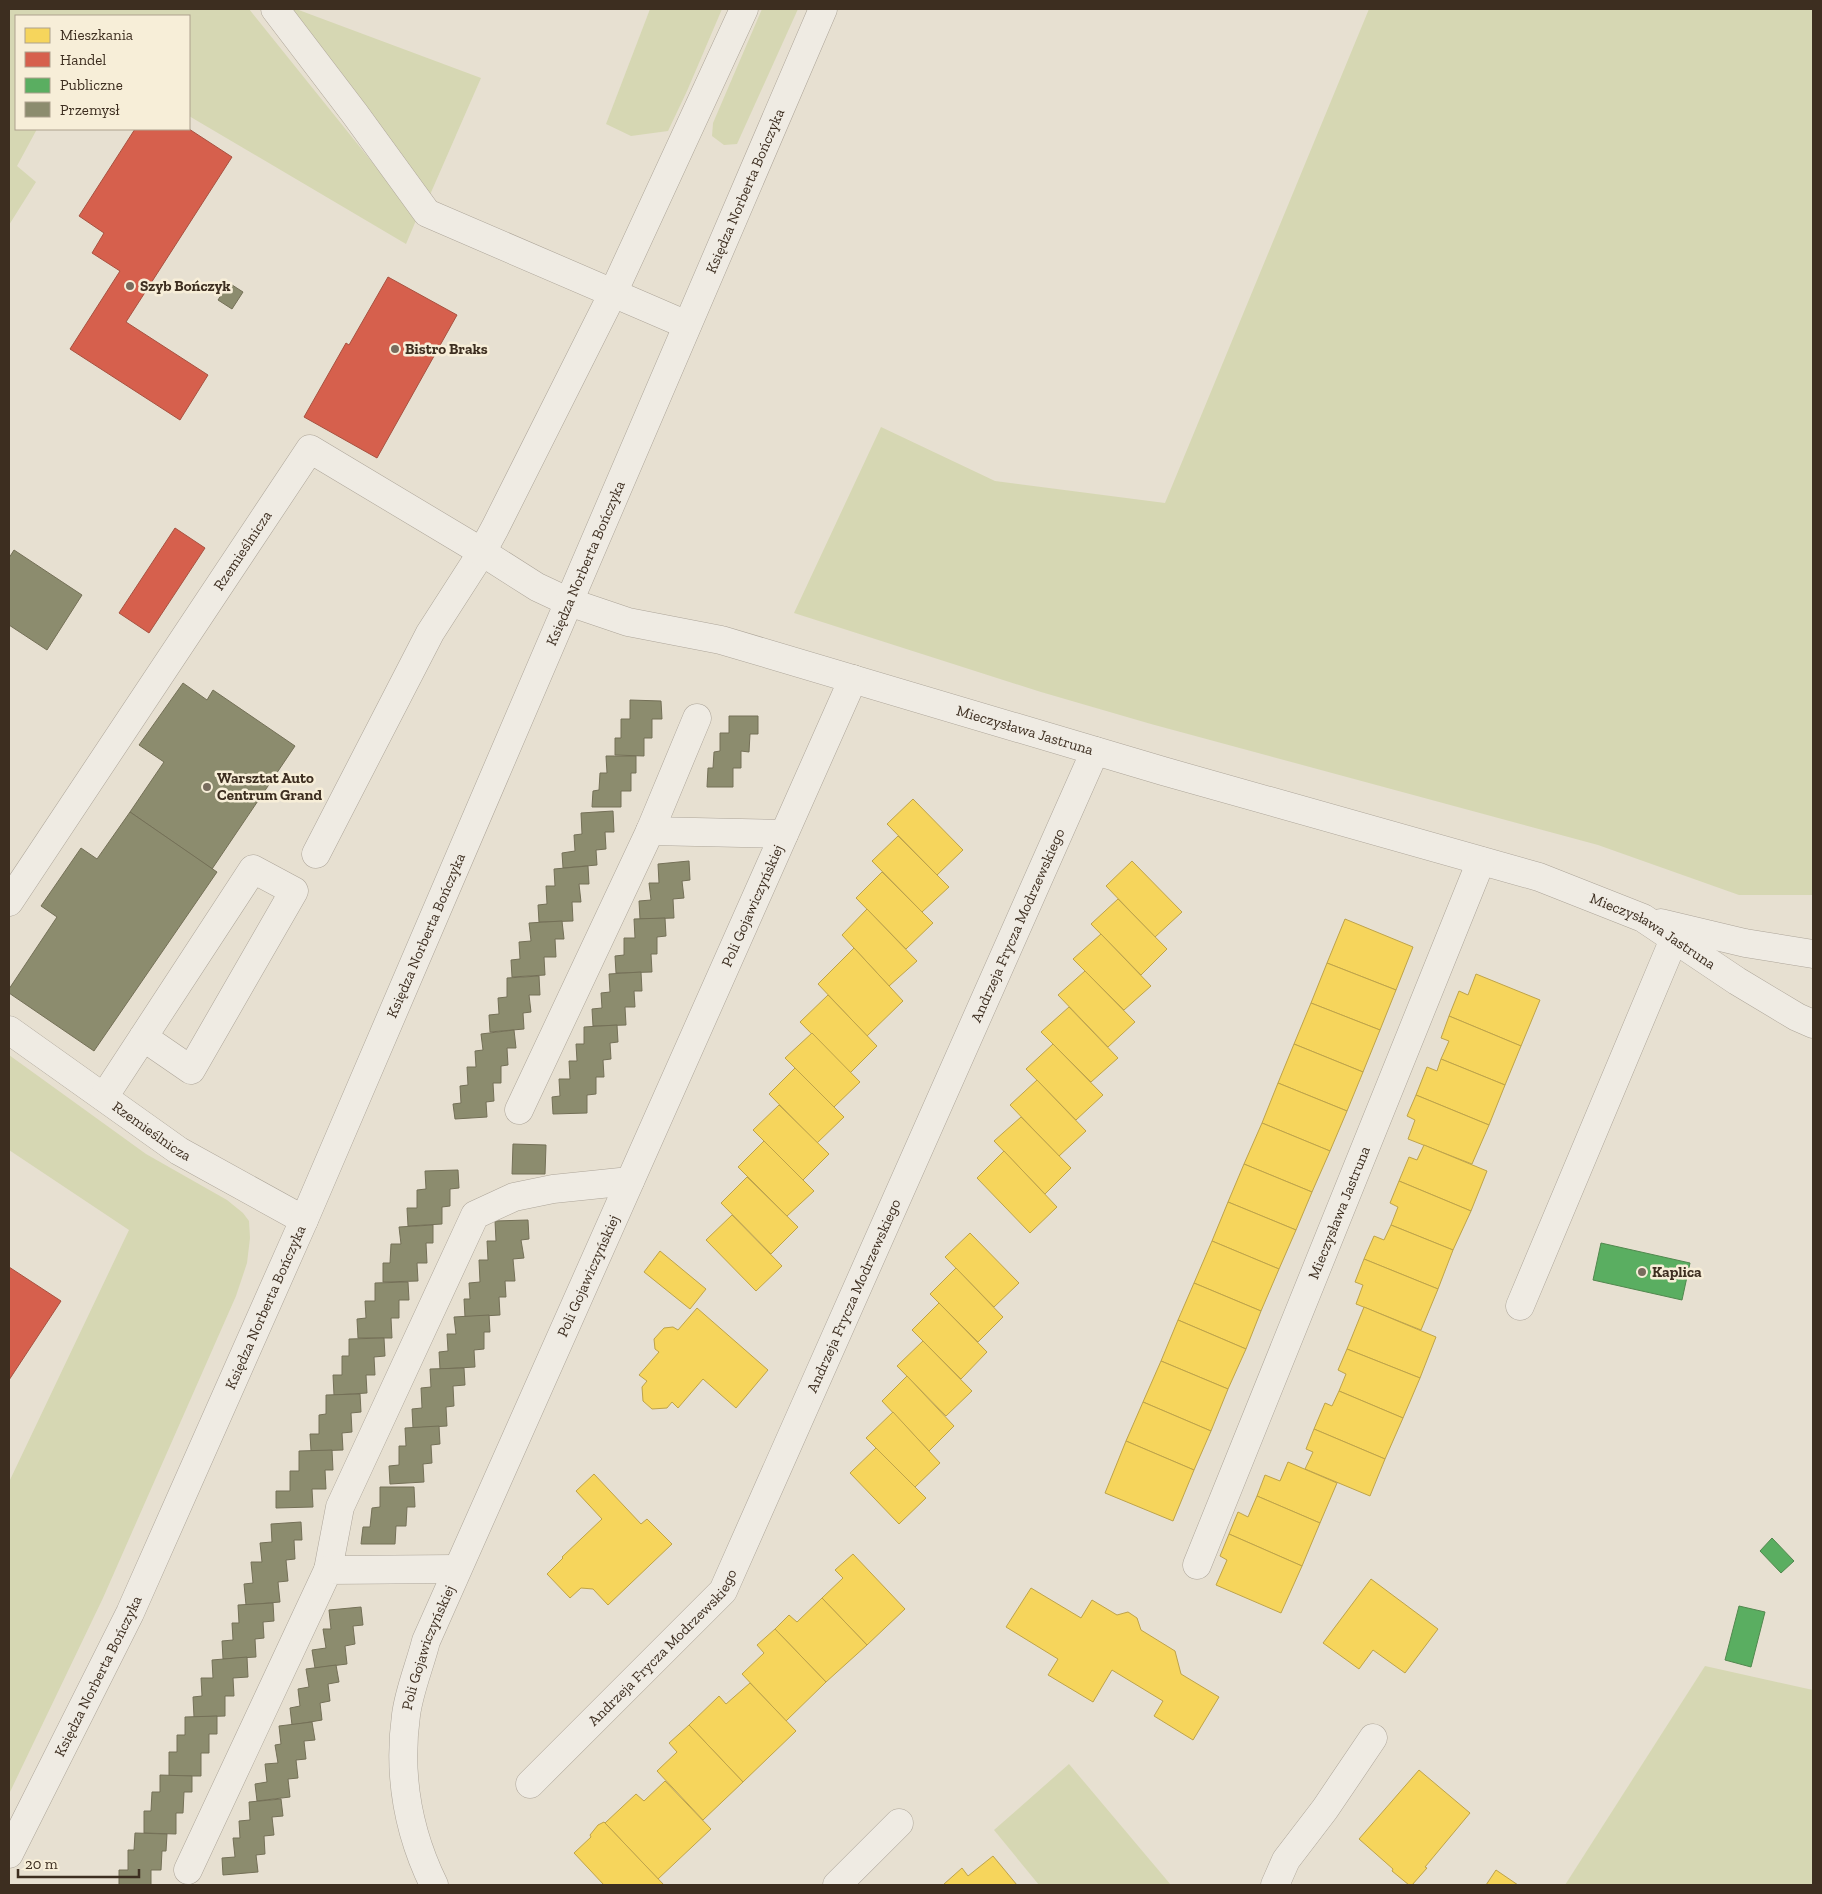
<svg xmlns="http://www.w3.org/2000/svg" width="1822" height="1894" viewBox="0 0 1822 1894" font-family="'Zilla Slab',serif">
<rect width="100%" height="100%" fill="#e7e0d1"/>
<g fill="#d6d7b3">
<path d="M9 9H249L417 218 406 244 189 116V16H16V129H37L17 166 36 182 9 225Z"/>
<path d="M292 9H296L481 78 429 197Z"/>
<path d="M650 9H722L687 91 668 131 631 136 606 124Z"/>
<path d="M762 9H798L737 144 724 145 712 136 713 123Z"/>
<path d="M1369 9H1813V895H1739L1598 845 1151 724 1041 692 794 613 881 427 995 481 1165 503Z"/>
<path d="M9 1055 146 1154 227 1200 243 1213 249 1221 250 1238 247 1263 236 1296 103 1598 9 1794V1482L129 1230 9 1150Z"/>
<path d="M1705 1666 1813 1690V1885H1565Z"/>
<path d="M1069 1764 1171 1885H1039L994 1830Z"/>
</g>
<g fill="#f6d55c" stroke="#bea34a">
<path d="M913 799 963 850 937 875 887 824Z"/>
<path d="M898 836 949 887 922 912 872 861Z"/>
<path d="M1132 861 1182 912 1155 937 1106 886Z"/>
<path d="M882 872 933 923 906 949 856 898Z"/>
<path d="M1118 899 1167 949 1141 975 1091 924Z"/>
<path d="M867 909 917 961 889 986 842 935Z"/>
<path d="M1345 919 1413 947 1396 990 1327 963Z"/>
<path d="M1101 934 1151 986 1124 1010 1073 959Z"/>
<path d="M854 948 903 1001 867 1036 818 984Z"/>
<path d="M1327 963 1396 990 1380 1030 1311 1003Z"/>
<path d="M1085 971 1135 1022 1108 1047 1058 995Z"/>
<path d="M1476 974 1540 1000 1521 1046 1449 1016 1459 991 1468 995Z"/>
<path d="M828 995 877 1046 850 1073 800 1022Z"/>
<path d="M1311 1003 1380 1030 1363 1072 1294 1044Z"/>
<path d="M1069 1007 1118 1058 1091 1082 1041 1032Z"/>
<path d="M1449 1016 1521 1046 1505 1085 1441 1059 1449 1041 1441 1038Z"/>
<path d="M812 1033 860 1082 834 1107 785 1058Z"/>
<path d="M1053 1044 1103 1095 1076 1120 1026 1069Z"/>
<path d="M1294 1044 1363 1072 1347 1111 1278 1083Z"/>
<path d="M1441 1059 1505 1085 1489 1125 1416 1095 1427 1067 1437 1071Z"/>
<path d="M795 1068 844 1117 817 1143 769 1094Z"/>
<path d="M1037 1080 1086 1131 1059 1156 1010 1105Z"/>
<path d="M1278 1083 1347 1111 1330 1151 1262 1123Z"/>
<path d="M1416 1095 1489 1125 1472 1164 1408 1139 1415 1120 1407 1116Z"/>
<path d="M779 1105 829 1154 803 1180 753 1130Z"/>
<path d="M1021 1117 1071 1168 1045 1194 994 1141Z"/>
<path d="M1262 1123 1330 1151 1312 1192 1244 1164Z"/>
<path d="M764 1141 814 1191 787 1216 738 1167Z"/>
<path d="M1424 1145 1487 1171 1471 1211 1399 1181 1409 1157 1417 1160Z"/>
<path d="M1004 1151 1057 1207 1030 1233 977 1178Z"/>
<path d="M1244 1164 1312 1192 1296 1230 1228 1202Z"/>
<path d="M747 1177 798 1227 771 1254 721 1203Z"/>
<path d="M1399 1181 1471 1211 1453 1250 1391 1225 1398 1207 1390 1203Z"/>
<path d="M1228 1202 1296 1230 1279 1269 1212 1241Z"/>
<path d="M732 1215 782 1266 756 1291 706 1240Z"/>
<path d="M1391 1225 1453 1250 1438 1289 1364 1259 1374 1236 1384 1240Z"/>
<path d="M970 1233 1019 1283 994 1307 945 1257Z"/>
<path d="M1212 1241 1279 1269 1261 1311 1194 1283Z"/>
<path d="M660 1251 706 1289 690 1309 644 1272Z"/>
<path d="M1364 1259 1438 1289 1421 1330 1356 1304 1363 1285 1355 1282Z"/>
<path d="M956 1268 1003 1317 978 1342 930 1294Z"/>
<path d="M1194 1283 1261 1311 1246 1349 1178 1320Z"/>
<path d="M939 1303 987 1352 961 1379 912 1330Z"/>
<path d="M1364 1307 1436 1337 1420 1378 1347 1349Z"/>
<path d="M697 1308 768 1370 736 1408 703 1379 678 1408 672 1402 667 1408 652 1409 643 1401 642 1387 647 1381 639 1375 659 1352 655 1349 654 1339 664 1328 673 1327 678 1330Z"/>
<path d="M1178 1320 1246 1349 1228 1389 1161 1361Z"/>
<path d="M923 1341 972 1391 946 1416 897 1366Z"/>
<path d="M1347 1349 1420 1378 1403 1418 1339 1391 1346 1374 1338 1370Z"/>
<path d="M1161 1361 1228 1389 1211 1431 1143 1402Z"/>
<path d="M907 1376 954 1426 929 1451 882 1401Z"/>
<path d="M1339 1391 1403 1418 1385 1459 1314 1429 1325 1403 1332 1406Z"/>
<path d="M1143 1402 1211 1431 1194 1470 1126 1441Z"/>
<path d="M893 1412 940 1463 915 1487 866 1438Z"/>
<path d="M1314 1429 1385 1459 1370 1496 1305 1469 1313 1452 1306 1449Z"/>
<path d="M1126 1441 1194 1470 1173 1521 1105 1493Z"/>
<path d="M876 1448 926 1498 899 1524 850 1473Z"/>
<path d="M1288 1462 1337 1483 1320 1523 1257 1496 1265 1475 1280 1481Z"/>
<path d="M594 1474 641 1524 647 1519 672 1544 608 1605 593 1589 581 1588 570 1598 547 1574 563 1558 562 1557 602 1519 576 1491Z"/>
<path d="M1257 1496 1320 1523 1302 1566 1229 1534 1238 1512 1248 1517Z"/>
<path d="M1229 1534 1302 1566 1281 1613 1216 1585 1227 1560 1220 1556Z"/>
<path d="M853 1554 905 1609 867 1645 822 1598 843 1578 835 1570Z"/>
<path d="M1371 1579 1438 1629 1405 1673 1373 1650 1359 1669 1323 1643Z"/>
<path d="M1031 1588 1081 1618 1092 1600 1117 1615 1128 1612 1137 1618 1141 1630 1175 1651 1181 1674 1219 1697 1193 1740 1154 1716 1163 1701 1112 1670 1093 1702 1048 1675 1058 1659 1006 1627Z"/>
<path d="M822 1598 867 1645 826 1682 775 1629 789 1615 797 1622Z"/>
<path d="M775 1629 826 1682 786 1721 742 1674 764 1653 757 1645Z"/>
<path d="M750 1683 796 1731 743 1782 689 1725 719 1696 726 1704Z"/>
<path d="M689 1725 743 1782 703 1820 657 1771 677 1752 669 1743Z"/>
<path d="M1419 1770 1470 1813 1425 1867 1427 1868 1412 1885H1409L1392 1871 1393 1869 1359 1839Z"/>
<path d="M665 1781 711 1829 658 1879 605 1823 636 1794 644 1801Z"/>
<path d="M604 1822 605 1823 664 1885H604L574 1853 591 1837 590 1835 598 1825Z"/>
<path d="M993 1856 1017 1885H945L944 1884 962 1868 968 1876Z"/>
<path d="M1496 1870 1518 1885H1486Z"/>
</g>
<g fill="#d6604d" stroke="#a85140">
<path d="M135 129H189L232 157 126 322 208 375 180 420 70 349 120 271 92 253 104 233 79 216Z"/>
<path d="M388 277 457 315 377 458 304 417 346 343 349 345Z"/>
<path d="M175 528 205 548 149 633 119 613Z"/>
<path d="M9 1267 61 1301 9 1380Z"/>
</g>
<g fill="#5aae61" stroke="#51884e">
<path d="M1601 1243 1690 1263 1682 1300 1593 1280Z"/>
<path d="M1772 1538 1794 1561 1781 1573 1760 1551Z"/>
<path d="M1739 1606 1765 1612 1751 1667 1725 1660Z"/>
</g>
<g fill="#8c8c6e" stroke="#747057">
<path d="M229 283 243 292 232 309 218 300Z"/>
<path d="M14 550 82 595 47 650 9 625V558Z"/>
<path d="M183 683 207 700 213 690 295 746 212 869 130 812 164 762 139 745Z"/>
<path d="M630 700 661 701 662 719H652V738H644V756L615 755V738H621V719H630Z"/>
<path d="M729 716H758V734H750L749 752 741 751V768H733V787H707L708 768H713L714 752 720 751V733H729Z"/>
<path d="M606 756H636V773H631V791H621V807H592L593 791 599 790 600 773H607Z"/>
<path d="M613 811 614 832H605L606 849 596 850 597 865 563 868 562 853 575 851 574 835 582 834 581 813Z"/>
<path d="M130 812 217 872 94 1051 9 993V989L57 917 41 906 81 848 97 859Z"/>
<path d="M689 861 690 880 682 881 684 898 673 899 674 918 640 919 639 901 651 900 649 883H659L658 864Z"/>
<path d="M588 866 589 884H579L581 902H572L573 921 539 922 538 905 547 904 546 886H555L554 869Z"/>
<path d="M665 918 666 936 657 937V954H651L652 972 616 973 615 956 624 955V938H635L634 919Z"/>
<path d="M562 921 564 939H555L556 957H544L545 975 512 977 511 960 520 959 519 942 531 941 529 923Z"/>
<path d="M641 972 642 991H634L635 1007H625L626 1025 593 1026 592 1009 602 1008 601 993 610 992 609 974Z"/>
<path d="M539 976 540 995H529L531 1012 523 1013 524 1029 490 1032 489 1015 499 1014 498 998 507 997V978Z"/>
<path d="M617 1025 618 1042 610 1043 611 1059 603 1060 604 1077H596V1094L587 1095V1113L553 1114 552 1097 560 1096 559 1079H570L569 1061H577L576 1044H584V1027Z"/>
<path d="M514 1030 516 1048H507L508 1065 501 1066V1083H493L494 1101 486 1102 487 1117 455 1119 453 1104 461 1103 460 1086 468 1085 467 1067H476L475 1051 483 1050 481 1034Z"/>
<path d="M513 1144 546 1145 545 1174H512Z"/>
<path d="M458 1170 459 1188 450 1189V1206L442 1207V1224L408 1226 407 1208H417V1190L426 1189 425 1171Z"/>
<path d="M528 1220 529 1239 521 1240 524 1258 513 1259 515 1281H505L506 1297H499L500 1315 465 1317 464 1299H470L469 1283 480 1282 479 1260H488L487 1241H496L495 1221Z"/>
<path d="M433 1225V1243H426L427 1263H417L418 1281 383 1282V1263H390L391 1244H401L399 1227Z"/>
<path d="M408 1282 409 1300H399V1318H391L392 1338H358L357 1319 366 1318 365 1301H375V1283Z"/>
<path d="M489 1315 490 1332H484V1349L474 1350 475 1367 440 1369 439 1352 448 1351 447 1334H456L454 1317Z"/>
<path d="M384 1338 385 1356 374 1357 375 1375H366L367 1393 334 1395 333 1375H342V1356H349V1339Z"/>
<path d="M464 1368 465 1385 453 1386 454 1406 446 1407 447 1426 413 1428 412 1409 422 1408 421 1388 431 1387 430 1369Z"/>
<path d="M360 1394 361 1412 351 1413 352 1432 342 1433 343 1450 311 1451 310 1434H319V1415L326 1414V1395Z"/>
<path d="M439 1426 440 1444 431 1445 432 1463 423 1464 424 1482 390 1484 389 1466 399 1465V1446H406L405 1428Z"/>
<path d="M332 1450 333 1470H325L326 1489H312L313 1507 276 1508V1491H290V1471H299V1451Z"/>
<path d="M380 1487H414L415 1507H407L406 1526H396L395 1544H361L363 1527H370L372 1508 380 1507Z"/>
<path d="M301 1522 302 1540H294L295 1559 286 1560 288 1581 278 1582 280 1602 246 1605 244 1584 253 1583 251 1562H262L260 1543 272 1542 271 1524Z"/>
<path d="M273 1603 274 1621 263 1622 264 1638 255 1639 256 1657 223 1659 222 1641 233 1640 232 1623H239L238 1605Z"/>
<path d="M361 1607 363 1625 353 1626 355 1644 345 1646 347 1664 315 1668 312 1650 326 1648 323 1629H331L329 1610Z"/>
<path d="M247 1657 248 1677 233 1678 234 1696H225V1716L194 1717 193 1697 202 1696 201 1678H213L212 1660Z"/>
<path d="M336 1665 339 1682 328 1684 330 1701 320 1703 322 1720 292 1725 290 1708 300 1706 298 1689 309 1687 306 1669Z"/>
<path d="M217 1716V1734H209V1753H201V1776H169V1752H177V1735H185V1717Z"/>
<path d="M312 1722 315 1740 304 1741 306 1759 296 1760 298 1778 288 1779 290 1797 257 1801 255 1784 267 1782 265 1764 278 1763 275 1745 281 1744 279 1726Z"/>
<path d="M160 1775 192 1776V1792H184L183 1813H176V1834L144 1833V1811H151L152 1792H160Z"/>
<path d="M281 1799 283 1816 272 1817 274 1835 264 1836 265 1854 256 1855 258 1872 223 1875 222 1858 235 1857 233 1838H240L239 1821 250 1820 249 1802Z"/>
<path d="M135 1833 167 1834 166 1851H162L161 1870H151V1885H119V1870H128V1850H134Z"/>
</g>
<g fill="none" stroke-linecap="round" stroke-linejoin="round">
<g stroke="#ada599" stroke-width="29">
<g id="minor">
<path d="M275 9 355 114 427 213 687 325"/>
<path d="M650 831 697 718"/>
<path d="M316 854 430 633 482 552 495 528 613 293 744 9"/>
<path id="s1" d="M9 902 310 449 482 552 537 587 569 602 628 622 721 640 1163 771 1539 877 1643 918 1737 981 1797 1017 1813 1024"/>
<path d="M1661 923 1745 943 1813 954"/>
<path id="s2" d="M9 1030 179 1151 304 1220"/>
<path d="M104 1097 253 869 294 891 191 1070 143 1037"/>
<path d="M519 1110 650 831 784 834"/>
<path d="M1520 1306 1674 939"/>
<path id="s3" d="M1197 1565 1481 861"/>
<path d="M328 1570 340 1507 475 1215 514 1197 553 1189 630 1181"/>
<path id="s4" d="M530 1784 723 1591 1095 751"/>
<path id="s5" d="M9 1854 130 1613 304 1220 823 9"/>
<path d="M188 1870 328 1570 457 1569"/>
<path id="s6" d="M434 1885C408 1832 398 1774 406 1715 409 1691 420 1665 426 1641L853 679"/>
<path d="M837 1885 899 1823"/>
<path d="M1275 1885 1286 1860 1325 1809 1373 1738"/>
</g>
</g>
<use href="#minor" stroke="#efebe3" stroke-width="28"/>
</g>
<g fill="#786c5e" stroke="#f7eed8" stroke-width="2">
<circle cx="130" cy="286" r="5"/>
<circle cx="395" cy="349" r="5"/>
<circle cx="207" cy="787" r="5"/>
<circle cx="1642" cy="1272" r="5"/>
</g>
<g text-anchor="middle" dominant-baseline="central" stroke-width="5" stroke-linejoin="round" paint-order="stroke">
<g font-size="15" fill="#3d2e20" stroke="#f7eed8">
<text stroke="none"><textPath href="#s5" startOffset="1819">Księdza Norberta Bończyka</textPath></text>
<text stroke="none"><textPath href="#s1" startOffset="422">Rzemieślnicza</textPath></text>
<text stroke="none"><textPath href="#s5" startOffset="1414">Księdza Norberta Bończyka</textPath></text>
<text stroke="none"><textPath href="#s1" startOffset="1319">Mieczysława Jastruna</textPath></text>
<text stroke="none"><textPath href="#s6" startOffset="1056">Poli Gojawiczyńskiej</textPath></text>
<text stroke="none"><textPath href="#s4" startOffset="1001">Andrzeja Frycza Modrzewskiego</textPath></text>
<text stroke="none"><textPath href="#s1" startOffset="1980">Mieczysława Jastruna</textPath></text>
<text stroke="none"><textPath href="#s5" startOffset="1009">Księdza Norberta Bończyka</textPath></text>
<text stroke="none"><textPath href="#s2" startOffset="175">Rzemieślnicza</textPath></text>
<text stroke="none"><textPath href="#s3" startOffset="380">Mieczysława Jastruna</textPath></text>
<text stroke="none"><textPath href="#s6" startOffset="651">Poli Gojawiczyńskiej</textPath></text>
<text stroke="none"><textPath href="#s4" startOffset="596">Andrzeja Frycza Modrzewskiego</textPath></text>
<text stroke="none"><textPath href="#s5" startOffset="604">Księdza Norberta Bończyka</textPath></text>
<text stroke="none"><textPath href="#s4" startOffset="191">Andrzeja Frycza Modrzewskiego</textPath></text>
<text stroke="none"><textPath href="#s6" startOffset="246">Poli Gojawiczyńskiej</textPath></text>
<text stroke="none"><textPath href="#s5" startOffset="199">Księdza Norberta Bończyka</textPath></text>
</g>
<g font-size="15" font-weight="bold" fill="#3d2e20" stroke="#f7eed8" text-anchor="start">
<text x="140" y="286">Szyb Bończyk</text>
<text x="405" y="349">Bistro Braks</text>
<text x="217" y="778">Warsztat Auto<tspan x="217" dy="17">Centrum Grand</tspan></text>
<text x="1652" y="1272">Kaplica</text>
</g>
</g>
<rect width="1822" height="1894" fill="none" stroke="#3d2e20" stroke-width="20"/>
<rect x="15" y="15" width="175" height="115" fill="#f7eed8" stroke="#ada18e"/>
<rect x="25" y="28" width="25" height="15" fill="#f6d55c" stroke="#ada18e"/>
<text x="60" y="40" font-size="15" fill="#3d2e20">Mieszkania</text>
<rect x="25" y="52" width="25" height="15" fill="#d6604d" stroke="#ada18e"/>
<text x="60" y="65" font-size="15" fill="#3d2e20">Handel</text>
<rect x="25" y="78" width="25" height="15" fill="#5aae61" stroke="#ada18e"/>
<text x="60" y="90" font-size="15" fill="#3d2e20">Publiczne</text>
<rect x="25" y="102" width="25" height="15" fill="#8c8c6e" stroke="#ada18e"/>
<text x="60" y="115" font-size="15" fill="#3d2e20">Przemysł</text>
<path d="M18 1869v8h121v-8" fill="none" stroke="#3d2e20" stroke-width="2.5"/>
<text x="25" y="1869" font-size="15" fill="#3d2e20" stroke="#f7eed8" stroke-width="4" paint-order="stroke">20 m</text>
</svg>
